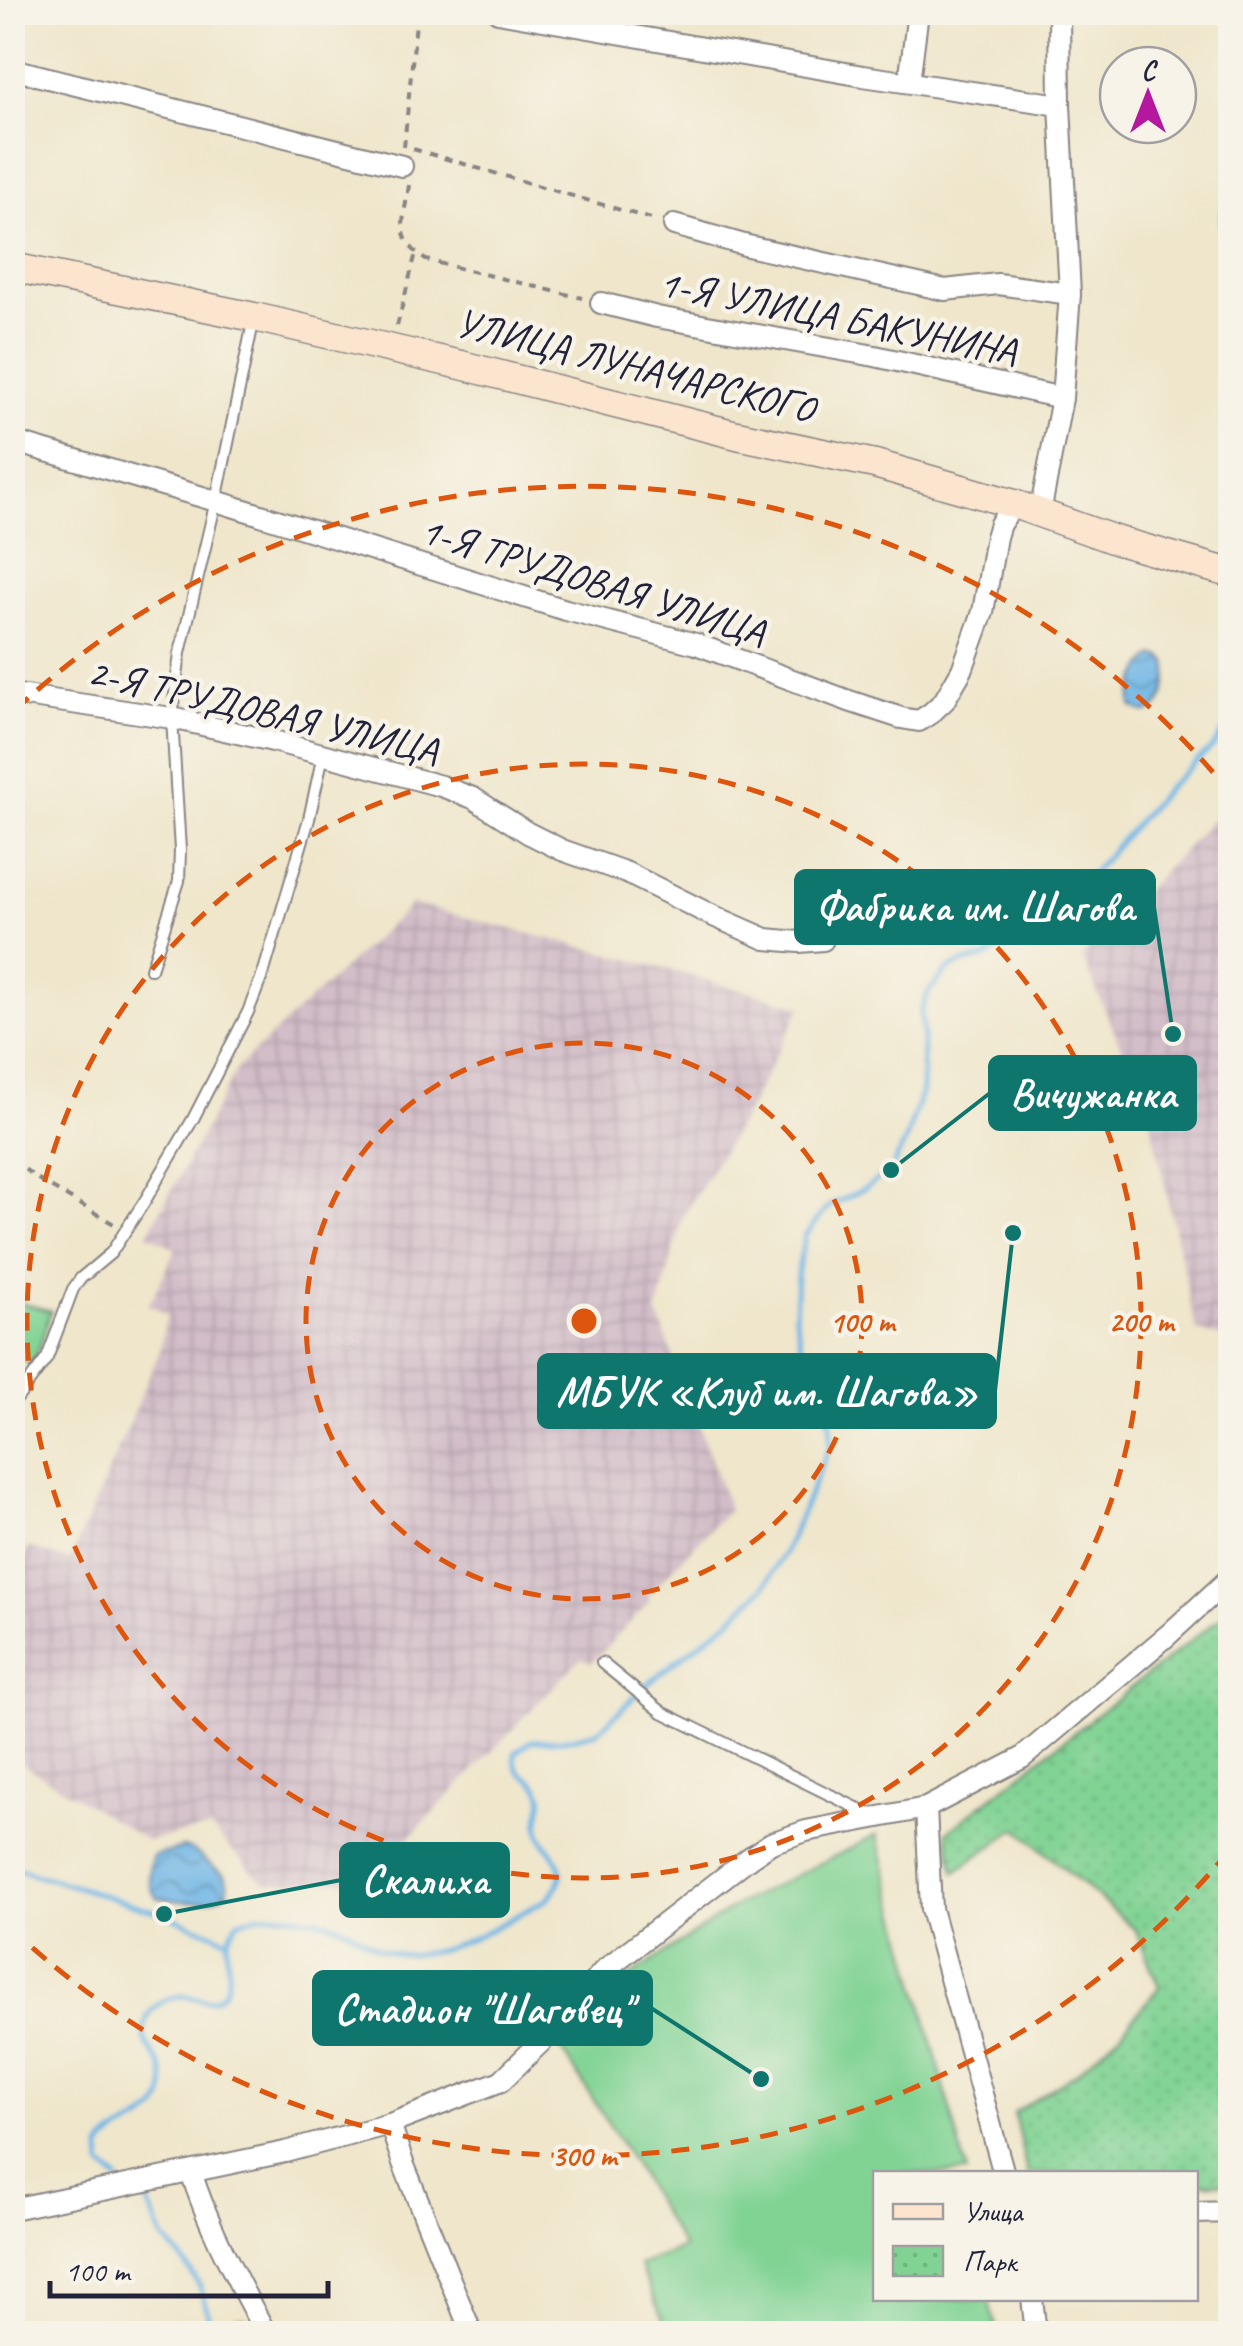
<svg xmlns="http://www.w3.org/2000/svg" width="1243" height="2346" viewBox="0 0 1243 2346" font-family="Caveat,sans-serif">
<defs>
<pattern id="industrial-grid" width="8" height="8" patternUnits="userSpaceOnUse" patternTransform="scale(2.5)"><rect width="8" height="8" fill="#d2bdc8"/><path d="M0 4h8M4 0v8" fill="none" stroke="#b4a2ad"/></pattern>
<pattern id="park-dots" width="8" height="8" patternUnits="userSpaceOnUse" patternTransform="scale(2.5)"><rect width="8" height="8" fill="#81d394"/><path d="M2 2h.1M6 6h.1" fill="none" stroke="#6fb580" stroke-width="1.8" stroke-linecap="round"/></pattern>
<pattern id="water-waves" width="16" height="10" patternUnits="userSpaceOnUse" patternTransform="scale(2.5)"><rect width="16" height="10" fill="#6fb6e6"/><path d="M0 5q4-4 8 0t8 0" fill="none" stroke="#5b94bc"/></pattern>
</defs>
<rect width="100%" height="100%" fill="#f7f3e8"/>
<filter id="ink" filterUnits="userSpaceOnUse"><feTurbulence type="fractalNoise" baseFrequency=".01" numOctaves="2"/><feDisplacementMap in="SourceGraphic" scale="20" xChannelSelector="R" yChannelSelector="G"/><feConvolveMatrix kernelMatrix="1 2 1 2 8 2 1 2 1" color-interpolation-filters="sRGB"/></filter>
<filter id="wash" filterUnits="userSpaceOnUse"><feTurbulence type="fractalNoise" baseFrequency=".0048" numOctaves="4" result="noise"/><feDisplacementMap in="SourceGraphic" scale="40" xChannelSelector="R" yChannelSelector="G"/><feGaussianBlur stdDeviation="2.25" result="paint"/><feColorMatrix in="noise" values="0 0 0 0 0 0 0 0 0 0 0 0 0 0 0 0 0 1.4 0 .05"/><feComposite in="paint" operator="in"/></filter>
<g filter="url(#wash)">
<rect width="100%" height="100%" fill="#efe6cb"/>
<g fill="url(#industrial-grid)">
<path d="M1230 801V1341L1196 1330 1149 1111 1082 957Z"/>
<path d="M412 904 614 955 802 1006 744 1116 683 1216 657 1312 729 1509 670 1571 647 1597 650 1601 605 1649 591 1663 581 1658 379 1869 358 1880 264 1883 210 1828 147 1841 13 1758V1575L29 1548 70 1561 159 1353 167 1314 149 1305 176 1249 148 1234 238 1067Z"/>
</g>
<g fill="#81d394" stroke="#527a68" stroke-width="2.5">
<path d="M13 1280 21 1283 13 1301 51 1311 35 1362 13 1358Z"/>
<path d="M877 1835 967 2173 876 2174V2298L988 2299 998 2333H669L639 2265 683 2248 624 2148 558 2044 605 1993 737 1905Z"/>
<path d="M237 2317H244L259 2334H222L228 2321Z"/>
</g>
<path fill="url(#park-dots)" stroke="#527a68" stroke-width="2.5" d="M1230 1610V2183H1196V2174L1027 2173 1014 2113 1076 2073 1120 2034 1159 1987 1136 1930 1017 1828 955 1872 947 1832Z"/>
<g fill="url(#water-waves)" stroke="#486c90" stroke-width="2.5">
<path d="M1155 656 1162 657 1167 662C1172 682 1159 729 1132 706 1130 691 1141 663 1155 656Z"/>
<path d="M183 1848C194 1850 196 1853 205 1860 218 1873 228 1870 228 1892 208 1906 179 1902 156 1897 149 1887 147 1868 153 1856Z"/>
</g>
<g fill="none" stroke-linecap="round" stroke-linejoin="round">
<g stroke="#6fb6e6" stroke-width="5">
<path d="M1230 185 1222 218 1225 300 1230 308"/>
<path d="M1230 618V631"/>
<path d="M12 1867 164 1914 227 1939"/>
<path d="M118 2180 102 2166C102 2163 101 2153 101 2150 106 2133 144 2123 156 2109 166 2099 167 2078 160 2065 153 2050 140 2044 145 2024 150 2006 167 1995 186 1996 196 1997 206 2003 216 1998 237 1987 224 1959 228 1941 229 1934 235 1927 239 1921 246 1919 254 1916 261 1915 283 1912 333 1920 351 1931 367 1941 380 1952 399 1954 448 1960 506 1920 548 1899 580 1862 545 1858 539 1829 536 1816 547 1802 540 1790 531 1773 514 1779 515 1753L531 1741 563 1740 597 1732 657 1676 731 1619 764 1587 785 1551 830 1446 831 1424 824 1401 804 1357 795 1317 797 1274 805 1236 828 1207 866 1188 891 1170 906 1140 922 1091 923 1037 921 1011 929 991 948 970 962 963 985 958 1052 918 1169 786 1214 746 1228 725 1230 714"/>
<path d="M131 2190 147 2201 164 2239 179 2255 200 2286 207 2309 210 2334"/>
</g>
</g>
</g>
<g filter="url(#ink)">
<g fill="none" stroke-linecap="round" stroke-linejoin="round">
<g stroke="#888483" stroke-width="14">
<g id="service">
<path d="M151 969 179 881 180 850 172 718 180 653 216 501 254 318"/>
<path d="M12 1405 47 1358 73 1289 81 1278 111 1253 146 1199 193 1119 248 1012 264 971 309 819 323 755"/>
<path d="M602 1663 662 1712 871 1815"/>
</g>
</g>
<g stroke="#888483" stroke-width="24">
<g id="minor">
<path d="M498 12 863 76 1060 105"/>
<path d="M12 69 402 166"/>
<path d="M909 82 918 12"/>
<path d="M674 225 748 246 945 290 998 284 1070 294"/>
<path d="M601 303 657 317 875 356 1062 398"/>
<path d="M12 441 216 501 566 610 696 644 849 701 901 718 919 721 931 713 944 701 962 670 983 612 996 537 1000 524 1014 504"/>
<path d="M1040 513 1062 398 1070 294 1060 105 1059 12"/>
<path d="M12 694 172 718 273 741 441 786 473 798 528 833 562 850 627 873 709 914 766 939 799 942 823 940"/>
<path d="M926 1808 931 1909 1004 2174"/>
<path d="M390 2124 403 2163 472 2334"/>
<path d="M191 2172C209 2229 238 2281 266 2334"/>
<path d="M12 2209 285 2152 390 2124 501 2081 544 2039 604 1970 749 1858 771 1843 806 1831 926 1808 1022 1758 1168 1635 1230 1578"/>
<path d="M1196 2213 1230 2212"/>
<path d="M1032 2298 1036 2334"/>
</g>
</g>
<g stroke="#888483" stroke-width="31">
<path id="secondary" d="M12 267 254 317 461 365 737 435 875 464 1014 504 1115 540 1230 573"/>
</g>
<g stroke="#888483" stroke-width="4" stroke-dasharray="8 8" stroke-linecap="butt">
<path d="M404 147 417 12"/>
<path d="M413 149 658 221"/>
<path d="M409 185C404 221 393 237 426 260L582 298"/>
<path d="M397 326 416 253"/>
<path d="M12 1160 42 1182 114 1224"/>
</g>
<use href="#service" stroke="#fff" stroke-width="10"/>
<use href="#minor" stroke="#fff" stroke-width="20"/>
<use href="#secondary" stroke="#fce5cf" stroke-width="28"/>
</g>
</g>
<g fill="none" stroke="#de560e" stroke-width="5" stroke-dasharray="18 12">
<circle cx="584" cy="1321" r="278"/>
<circle cx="584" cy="1321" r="557"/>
<path d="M1228 1852A835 835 0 0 1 15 1932M15 710A835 835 0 0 1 1228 790"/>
</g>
<g text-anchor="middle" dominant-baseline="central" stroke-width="9" stroke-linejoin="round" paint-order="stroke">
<g font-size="40" fill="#22223b" stroke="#f7f3e8">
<text transform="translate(838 317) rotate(11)">1-Я УЛИЦА БАКУНИНА</text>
<text transform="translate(635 366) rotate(14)">УЛИЦА ЛУНАЧАРСКОГО</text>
<text transform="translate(593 581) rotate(17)">1-Я ТРУДОВАЯ УЛИЦА</text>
<text transform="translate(263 711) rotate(13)">2-Я ТРУДОВАЯ УЛИЦА</text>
</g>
</g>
<circle cx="584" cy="1321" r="15" fill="#de560e" stroke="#f7f3e8" stroke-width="5"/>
<g font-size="30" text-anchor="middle" font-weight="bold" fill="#de560e" stroke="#f7f3e8" stroke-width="9" stroke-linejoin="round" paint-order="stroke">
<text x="862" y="1332">100 m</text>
<text x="1141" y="1332">200 m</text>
<text x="584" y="2166">300 m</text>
</g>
<path fill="none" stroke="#0f766e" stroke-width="4" d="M1173 1034L1154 907M891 1170L990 1093M1013 1233L995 1391M164 1914L341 1880M761 2079L651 2008"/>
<g fill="#0f766e" stroke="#f7f3e8" stroke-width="4">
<circle cx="1173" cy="1034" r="10"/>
<circle cx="891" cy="1170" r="10"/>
<circle cx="1013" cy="1233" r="10"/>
<circle cx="164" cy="1914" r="10"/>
<circle cx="761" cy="2079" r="10"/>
</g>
<g fill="#0f766e" stroke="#0f766e" stroke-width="4">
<rect x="796" y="871" width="358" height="72" rx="10"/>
<rect x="990" y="1057" width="205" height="72" rx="10"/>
<rect x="539" y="1355" width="456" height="72" rx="10"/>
<rect x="341" y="1844" width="167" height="72" rx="10"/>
<rect x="314" y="1972" width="337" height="72" rx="10"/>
</g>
<g font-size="42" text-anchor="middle" font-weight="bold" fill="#fff">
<text x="975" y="921">Фабрика им. Шагова</text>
<text x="1093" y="1108">Вичужанка</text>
<text x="767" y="1406">МБУК «Клуб им. Шагова»</text>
<text x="425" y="1894">Скалиха</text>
<text x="483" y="2023">Стадион "Шаговец"</text>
</g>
<rect width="1243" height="2346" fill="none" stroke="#f7f3e8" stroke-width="50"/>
<rect x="873" y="2171" width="325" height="130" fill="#f7f3e8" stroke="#a29fa3" stroke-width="2.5"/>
<rect x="893" y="2204" width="50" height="15" fill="#fce5cf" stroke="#a29fa3" stroke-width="2.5"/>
<text x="963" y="2221" font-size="30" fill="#22223b">Улица</text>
<rect x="893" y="2246" width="50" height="30" fill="url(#park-dots)" stroke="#a29fa3" stroke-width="2.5"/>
<text x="963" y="2271" font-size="30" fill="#22223b">Парк</text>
<g transform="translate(1148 95)"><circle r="48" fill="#f7f3e8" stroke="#a29fa3" stroke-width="2.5"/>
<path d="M0-8L18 38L0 25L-18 38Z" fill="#b5179e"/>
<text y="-15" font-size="28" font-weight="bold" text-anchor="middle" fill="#22223b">С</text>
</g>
<path d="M50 2281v15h278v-15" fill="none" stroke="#22223b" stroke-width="5"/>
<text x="65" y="2281" font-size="30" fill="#22223b" stroke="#f7f3e8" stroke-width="8" paint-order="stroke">100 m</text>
</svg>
